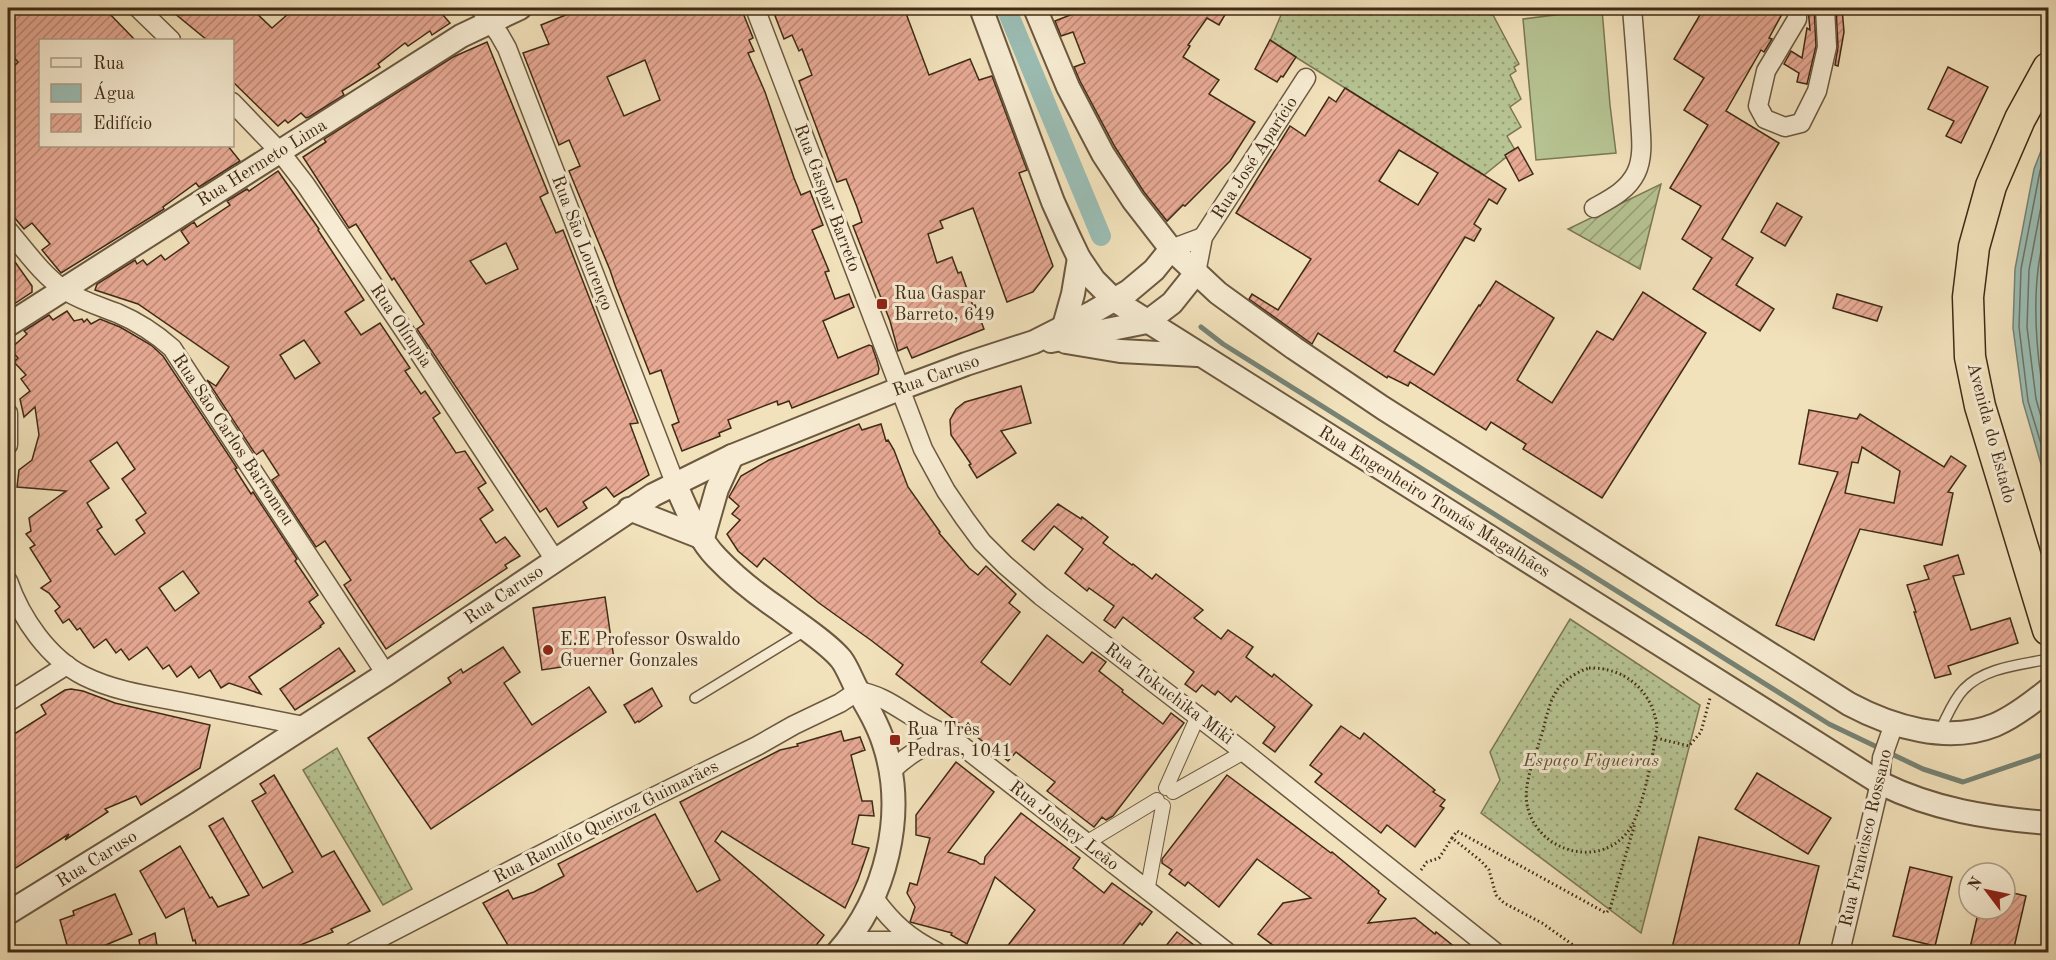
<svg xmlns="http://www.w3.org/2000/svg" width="2056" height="960" viewBox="0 0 2056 960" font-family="'Old Standard TT',serif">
<defs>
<pattern id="grass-dots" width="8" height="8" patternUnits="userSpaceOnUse" patternTransform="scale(1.5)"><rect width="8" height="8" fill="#b7c493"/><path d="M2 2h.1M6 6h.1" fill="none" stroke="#969f77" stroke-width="1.8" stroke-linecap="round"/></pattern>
<pattern id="garden-furrows" width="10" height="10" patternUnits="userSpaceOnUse" patternTransform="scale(1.5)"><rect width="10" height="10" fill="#b7c493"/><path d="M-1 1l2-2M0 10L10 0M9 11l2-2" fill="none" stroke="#969f77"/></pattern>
<pattern id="building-hatch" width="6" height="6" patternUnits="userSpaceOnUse" patternTransform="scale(1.5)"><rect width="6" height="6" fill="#e7a994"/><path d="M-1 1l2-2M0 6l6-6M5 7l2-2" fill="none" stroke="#bd8a78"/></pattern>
</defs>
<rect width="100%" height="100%" fill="#f2e2bc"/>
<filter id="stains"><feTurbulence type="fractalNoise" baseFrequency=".00333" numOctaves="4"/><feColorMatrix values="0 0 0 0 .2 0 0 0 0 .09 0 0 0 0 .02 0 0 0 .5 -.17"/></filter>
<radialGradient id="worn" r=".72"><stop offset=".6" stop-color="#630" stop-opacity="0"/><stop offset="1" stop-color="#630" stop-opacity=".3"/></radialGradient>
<g fill="url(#grass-dots)" stroke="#7c7854" stroke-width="1.5">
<path d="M1284 8H1499L1492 13 1519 64 1514 67 1516 71 1510 75 1521 99 1510 107 1521 127 1507 136 1515 150 1484 175 1270 41Z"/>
<path d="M1570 619 1700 705 1641 933 1481 813 1500 780 1490 752Z"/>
<path d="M337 748 412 889 383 905 303 770Z"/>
</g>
<path fill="url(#garden-furrows)" stroke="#7c7854" stroke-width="1.5" d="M1661 184 1640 269 1568 229Z"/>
<path fill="#b7c493" stroke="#7c7854" stroke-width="1.5" d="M1602 9 1610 105 1616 153 1536 160 1523 19Z"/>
<path fill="#9bbdb4" stroke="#778375" stroke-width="1.5" d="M2048 133V488L2023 402 2013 328 2015 269 2034 169Z"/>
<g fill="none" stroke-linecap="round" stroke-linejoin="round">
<g stroke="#6e7465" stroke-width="1.5">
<path d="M2048 150 2040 171 2021 269 2019 327 2028 401 2048 467"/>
<path d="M2048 170 2029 270 2027 327 2036 399 2048 441"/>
<path d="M2048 215C2045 233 2040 252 2038 270 2033 311 2037 371 2048 410"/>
</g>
<path stroke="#778375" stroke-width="5" d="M1201 327 1223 344 1829 724 1923 769 1963 782 2048 753"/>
<path stroke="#9bbdb4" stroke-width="20" d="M1006 8 1101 236"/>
</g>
<g fill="url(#building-hatch)" stroke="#402b16" stroke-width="1.5" fill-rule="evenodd">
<path d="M20 8H104L135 40H40V146H228L240 161 199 187 196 183 163 207 164 209 61 273 42 250 50 244 32 223 24 229 8 210V72L18 62 8 51V21Z"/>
<path d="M168 8H251L272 28 295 8H437L450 23 432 35 430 31 408 46 405 43 378 64 380 67 342 91 344 95 309 117 306 118 301 113 288 123 285 120 278 126 232 81V40H207Z"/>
<path d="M583 8H741L753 38 749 40 754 51 748 53 765 92 794 178 801 195 810 191 823 225 812 230 829 271 825 272 835 299 849 294 854 307 823 321 838 358 869 345 872 346 877 361 879 369 878 374 792 408 789 401 778 405 777 401 728 420 731 428 719 433 720 436 682 451 672 425 679 422 661 370 650 374 615 285 610 270 569 171 580 166 569 140 559 145 523 53 549 44 541 25ZM645 60 660 100 624 116 607 77Z"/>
<path d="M772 8H904L929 75 970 59 979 80 992 76 1027 170 1019 173 1053 266 1033 292 1007 302 973 208 940 221 943 228 928 234 937 263 952 257 958 273 961 272 973 306 975 305 984 329 912 358 907 347 898 351 890 321 853 226 862 222 857 207 846 179 837 182 799 81 812 75 802 49 799 51 792 35 784 39Z"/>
<path d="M1088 8H1217L1226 13 1219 25 1207 18 1188 45 1190 46 1183 57 1219 80 1209 94 1255 122 1230 161 1185 206 1183 205 1167 221 1144 192 1115 147 1080 81 1074 67 1085 63 1073 32 1061 36 1055 21Z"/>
<path d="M1704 8H1770L1782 14 1769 38 1772 39 1764 52 1761 50 1726 111 1779 143 1722 239 1753 258 1736 285 1774 309 1760 331 1693 289 1712 258 1682 239 1701 206 1670 188 1708 125 1684 110 1704 78 1674 59Z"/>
<path d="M1808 8H1814L1816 46 1807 84 1797 82 1799 73 1784 64 1791 51 1802 58 1807 28 1810 30Z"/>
<path d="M1836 8H1842L1844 32 1838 66 1835 65 1838 47Z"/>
<path d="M1270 40 1296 57 1283 77 1281 76 1277 82 1255 69Z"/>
<path d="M487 42 548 193 540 197 556 233 563 230 638 423 630 424 649 475 614 497 606 487 583 502 587 508 558 527 546 508 540 512 417 329 424 324 394 278 392 280 356 224 349 228 303 157 326 142 324 139 453 57ZM506 243 518 269 486 284 470 261Z"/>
<path d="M1948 67 1988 87 1961 143 1946 136 1954 121 1928 109Z"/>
<path d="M1345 88 1506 189 1497 204 1489 199 1474 224 1481 229 1474 241 1465 237 1394 351 1434 375 1479 305 1480 306 1496 281 1554 318 1517 380 1552 403 1597 331 1613 340 1643 292 1706 333 1602 498 1523 449 1526 444 1491 422 1486 430 1410 382 1408 386 1388 376 1387 378 1318 333 1312 344 1249 299 1252 294 1278 310 1311 259 1236 213 1290 126 1305 136 1329 97 1336 102ZM1399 150 1438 173 1418 205 1379 181Z"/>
<path d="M1518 147 1533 174 1519 181 1505 155Z"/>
<path d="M278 171 319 229 318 230 364 300 345 312 361 335 380 323 410 368 405 371 421 394 425 391 440 413 433 418 456 453 465 451 486 483 478 488 493 510 480 519 496 543 505 537 520 556 505 565 507 568 386 649 344 585 351 580 325 541 316 547 272 480 279 475 263 450 256 455 207 380 216 386 229 367 138 304 95 290 97 284 135 260 137 264 143 260 147 265 161 255 165 260 189 243 181 231 194 222 197 227 230 205 227 201 247 189 249 191ZM304 340 320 363 295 379 280 355Z"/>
<path d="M1777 203 1802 217 1785 246 1761 232Z"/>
<path d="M8 252 32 286V292L14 304 8 294Z"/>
<path d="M1837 294 1882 307 1877 321 1833 308Z"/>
<path d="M67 311 74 321 82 319 84 322 87 319 91 324 100 319 120 327 151 345 163 356 237 468 235 469 251 494 253 492 297 559 295 561 318 595 309 602 324 623 320 626 321 627 249 677 261 694 229 683 221 688 210 670 199 678 191 666 177 677 169 665 163 669 147 647 129 660 121 649 116 653 106 639 94 648 80 628 77 630 69 619 63 623 55 611 60 607 49 593 41 588 51 581 30 548 35 545 26 534 31 531 29 518 66 491 17 487 19 470 32 460 39 435 35 407 24 417 20 399 30 391 21 379 26 375 14 362 18 358 10 349 27 334 24 331 49 315 53 320ZM117 442 135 469 122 479 146 513 136 520 145 533 115 555 97 530 102 527 87 503 109 488 90 461ZM183 571 199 593 175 611 159 588Z"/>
<path d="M1021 386 1031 423 1001 431 1016 453 977 478 969 465 971 464 951 435 950 420 956 409 965 402Z"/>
<path d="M1809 410 1857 419 1860 414 1944 467 1951 456 1966 466 1948 492 1953 493 1942 545 1860 529 1814 640 1776 625 1838 472 1799 464ZM1862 447 1900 471 1894 503 1845 493 1852 462 1858 463Z"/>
<path d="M859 424 862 430 881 424 886 441 888 440 894 450 908 487 940 532 939 533 969 568 978 575 986 566 1016 594 1009 603 1020 612 981 662 1010 685 1047 635 1083 663 1092 652 1106 662 1099 671 1123 690 1122 692 1163 724 1171 713 1184 723 1113 816 1106 820 1102 817 1094 827 1047 791 1055 782 1034 766 1016 752 1008 761 896 674 903 665 872 641 819 603 764 558 757 567 738 551 727 534 740 520 732 514 739 506 729 497 741 476 769 460Z"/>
<path d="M1058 504 1081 519 1082 517 1108 537 1103 543 1132 565 1133 564 1152 579 1156 574 1203 610 1194 618 1221 639 1228 630 1253 647 1246 657 1272 677 1274 674 1312 705 1275 752 1263 743 1275 727 1236 696 1231 702 1218 691 1215 695 1202 685 1196 692 1185 684 1194 672 1176 658 1123 617 1115 628 1104 620 1114 606 1089 588 1087 591 1065 573 1083 549 1054 526 1034 550 1022 541Z"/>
<path d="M1958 555 1964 574 1953 576 1971 630 2010 618 2018 643 1948 666 1951 674 1935 678 1914 612H1916L1907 585 1929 579 1924 566Z"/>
<path d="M605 597 614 659 542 670 533 608Z"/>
<path d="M503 647 520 672 504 683 532 725 589 687 606 712 431 829 368 738 451 683 448 678 461 669 463 673Z"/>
<path d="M339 648 355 671 295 710 280 689Z"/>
<path d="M652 688 662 706 639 722 638 721 635 723 624 705Z"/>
<path d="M71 689 83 691 115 703 210 725 200 768 141 805 136 796 105 809 108 812 65 840 69 834 8 873V738L46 714 41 705 65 690Z"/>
<path d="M1341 726 1360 739 1364 733 1435 790 1433 792 1445 800 1440 806 1444 808 1415 847 1387 825 1381 833 1315 782 1322 774 1310 765Z"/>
<path d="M841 731 844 741 860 737 865 750 851 755 862 801H872L874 816 859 815 852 844 869 848 858 880 845 908 722 831 715 841 824 935 811 952H512L483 903 508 890 513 899 534 892 564 876 558 864 655 814 697 892 720 880 680 802 780 750 798 746 797 744Z"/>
<path d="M956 762 994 792 948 852 976 861 980 864H984L985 857 1021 813 1080 858 1073 868 1104 893 1112 883 1152 912 1142 925 1140 923 1117 952H1003L1035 910 995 877 967 944 951 935 952 933 910 922 915 907 907 893 910 883 917 885 930 838 916 835V815Z"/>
<path d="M1757 773 1831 818 1808 854 1735 809Z"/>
<path d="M274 775 322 857 334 851 370 911 331 929 333 932 283 952H198L195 940 193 941 184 908 166 918 140 871 180 846 210 898 212 897 218 907 249 895 209 826 223 818 263 888 293 872 252 801 266 793 260 784Z"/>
<path d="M1227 775 1331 853 1332 852 1379 891 1378 893 1386 899 1368 923 1415 918 1435 934 1436 932 1461 952H1282L1258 934 1283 903 1311 898 1257 859 1219 907 1188 882 1185 886 1169 874 1172 870 1162 863V859Z"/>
<path d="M1699 837 1819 866 1797 952H1671Z"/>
<path d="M1910 867 1952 877 1935 946 1893 936Z"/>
<path d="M2005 891 2026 896 2013 952H1969L1979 909H2005Z"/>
<path d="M115 894 132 934 89 952H69L60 920 74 915 73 911Z"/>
<path d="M1177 932 1203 952H1161Z"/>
<path d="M155 933 158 952H141L139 940Z"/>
</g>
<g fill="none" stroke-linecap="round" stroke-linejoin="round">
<g stroke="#6c5940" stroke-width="12">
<g id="service">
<path d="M695 698 805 631"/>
<path d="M1940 730C1947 717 1953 700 1964 689 1985 667 2021 665 2048 659"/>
</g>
</g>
<g stroke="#6c5940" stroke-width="16">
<g id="pedestrian">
<path d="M1166 788 1198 716"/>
<path d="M1173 792 1244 752"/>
<path d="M1086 843 1157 800"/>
<path d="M1147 892 1163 806"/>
</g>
</g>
<g stroke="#6c5940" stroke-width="21">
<g id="minor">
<path d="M138 8 171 40"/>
<path d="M480 8 499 34 507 48 675 483"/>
<path d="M755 8 923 449 946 491 965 519 982 542 1005 565 1041 596 1244 752 1495 952"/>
<path d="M1797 8V19L1766 71 1758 106 1765 119 1785 127 1801 123 1817 91 1827 47 1825 8"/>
<path d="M232 102 281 153 305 184 410 339 555 560"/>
<path d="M1594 208C1610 199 1627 191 1636 173 1644 157 1641 136 1640 119 1638 81 1635 44 1632 8"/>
<path d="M8 230C25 250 43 276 66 291 82 301 99 306 117 313 138 322 155 333 172 348L386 674"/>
<path d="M1171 249 1203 237"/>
<path d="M1196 273 1203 237 1306 78"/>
<path d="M8 413V445"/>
<path d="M8 581C21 618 48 658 84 676 114 691 150 696 182 702 223 710 264 718 304 726"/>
<path d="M8 702 67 665"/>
<path d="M891 771C909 754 927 742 952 738"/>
<path d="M874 898C893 924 909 938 937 952"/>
<path d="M848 941H915"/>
<path d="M353 952 619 814 757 746 794 725 840 703 858 691C882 695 898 708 918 720 929 727 941 732 952 738L1227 952"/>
<path d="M1840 952 1880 783 1882 758 1894 724"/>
</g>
</g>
<g stroke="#6c5940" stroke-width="26">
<g id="tertiary">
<path d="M981 8 1053 202 1068 235 1079 258 1094 280 1114 300 1880 783C1935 810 1988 818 2048 823"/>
<path d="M1035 8 1068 87 1103 154 1133 200 1171 249 1218 293 1294 348 1383 408 1849 704C1892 727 1948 744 1995 725 2014 717 2032 703 2048 690"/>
<path d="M8 325 461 36 520 8"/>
<path d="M1064 326 1073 294 1079 258"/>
<path d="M1051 341 1147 322 1172 303 1196 273"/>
<path d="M1066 342 1120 351 1197 355"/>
<path d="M675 483C686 508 698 539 717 558 736 578 758 595 780 610 797 623 828 643 841 659 848 668 852 681 858 691 868 708 878 725 884 744 907 814 886 898 838 952"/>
<path d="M629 509 703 538"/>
<path d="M703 538 717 489 732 456"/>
<path d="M8 913 186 803 386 674 653 495 732 456 899 389 966 364 1034 342 1093 312 1129 291 1154 270 1171 249"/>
</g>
</g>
<g stroke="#402b16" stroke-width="33">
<path id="trunk" d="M2048 68 2020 119 1991 186 1974 247 1968 297 1970 357 1980 406 2048 630"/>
</g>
<g stroke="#402b16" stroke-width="3" stroke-dasharray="1.5 3" stroke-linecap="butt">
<path d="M1589 668C1624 667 1652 690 1657 726 1654 751 1643 810 1629 830 1600 871 1535 851 1527 804 1523 784 1536 753 1542 734 1551 699 1553 681 1589 668Z"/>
<path d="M1656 738 1689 746 1701 732 1710 698"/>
<path d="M1452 838 1457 831 1606 913 1610 909 1635 823"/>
<path d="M1421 870 1427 862 1439 858 1452 838 1481 861 1489 870 1496 895 1504 903 1542 923 1583 952"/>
</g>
<use href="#service" stroke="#f7ecd3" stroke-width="9"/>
<use href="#pedestrian" stroke="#f7ecd3" stroke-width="14"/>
<use href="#minor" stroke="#f7ecd3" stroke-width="18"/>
<use href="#tertiary" stroke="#f7ecd3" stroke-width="22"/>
<use href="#trunk" stroke="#f2e2bc" stroke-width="30"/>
</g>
<g fill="#8f2418" stroke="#f7ecd3" stroke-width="2">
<rect x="876" y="298" width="12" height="12" rx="3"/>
<circle cx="548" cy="650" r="6"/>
<rect x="889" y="734" width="12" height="12" rx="3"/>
</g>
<g text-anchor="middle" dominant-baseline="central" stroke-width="6" stroke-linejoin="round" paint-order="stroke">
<g font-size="18" fill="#402b16" stroke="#f7ecd3">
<text transform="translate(1255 158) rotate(-57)">Rua José Aparício</text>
<text transform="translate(262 163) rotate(-32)">Rua Hermeto Lima</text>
<text transform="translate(827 198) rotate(69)">Rua Gaspar Barreto</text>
<text transform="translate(582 243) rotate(69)">Rua São Lourenço</text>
<text transform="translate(401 326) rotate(56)">Rua Olímpia</text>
<text transform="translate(936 376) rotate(-20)">Rua Caruso</text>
<text transform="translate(1991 433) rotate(75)">Avenida do Estado</text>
<text transform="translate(233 440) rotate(56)">Rua São Carlos Barromeu</text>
<text transform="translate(1434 502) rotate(32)">Rua Engenheiro Tomás Magalhães</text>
<text transform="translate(504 595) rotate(-34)">Rua Caruso</text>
<text transform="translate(1169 694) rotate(37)">Rua Tokuchika Miki</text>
<text transform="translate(606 822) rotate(-27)">Rua Ranulfo Queiroz Guimarães</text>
<text transform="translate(1064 826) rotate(38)">Rua Joshey Leão</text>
<text transform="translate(1866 838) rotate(-77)">Rua Francisco Rossano</text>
<text transform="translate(97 859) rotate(-32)">Rua Caruso</text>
</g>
<g font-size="18" fill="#402b16" stroke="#f7ecd3" text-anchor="start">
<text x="894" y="294">Rua Gaspar<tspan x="894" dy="21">Barreto, 649</tspan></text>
<text x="560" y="640">E.E Professor Oswaldo<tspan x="560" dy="21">Guerner Gonzales</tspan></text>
<text x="907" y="730">Rua Três<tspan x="907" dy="21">Pedras, 1041</tspan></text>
</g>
<g font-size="18" font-style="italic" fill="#5e5135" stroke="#f7ecd3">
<text x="1591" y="761">Espaço Figueiras</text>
</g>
</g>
<rect width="2056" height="960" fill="none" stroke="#f2e2bc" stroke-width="30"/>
<rect x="9" y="9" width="2038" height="942" fill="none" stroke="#402b16" stroke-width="3"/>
<rect x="15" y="15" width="2026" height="930" fill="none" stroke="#402b16" stroke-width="1.5"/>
<rect x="39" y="39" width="195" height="108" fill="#f7ecd3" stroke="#ae9f87" stroke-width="1.5"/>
<rect x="51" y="58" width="30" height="9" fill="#f7ecd3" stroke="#ae9f87" stroke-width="1.5"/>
<text x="93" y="69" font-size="18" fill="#402b16">Rua</text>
<rect x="51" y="84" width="30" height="18" fill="#9bbdb4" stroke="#ae9f87" stroke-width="1.5"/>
<text x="93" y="99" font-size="18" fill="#402b16">Água</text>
<rect x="51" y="114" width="30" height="18" fill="url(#building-hatch)" stroke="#ae9f87" stroke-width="1.5"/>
<text x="93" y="129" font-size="18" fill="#402b16">Edifício</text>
<g transform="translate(1987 891) rotate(302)"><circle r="28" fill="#f7ecd3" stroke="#ae9f87" stroke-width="1.5"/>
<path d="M0-4.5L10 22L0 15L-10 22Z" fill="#8f2418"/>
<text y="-9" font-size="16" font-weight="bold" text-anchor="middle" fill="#402b16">N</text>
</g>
<rect width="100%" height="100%" filter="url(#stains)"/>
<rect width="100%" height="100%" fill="url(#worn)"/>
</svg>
